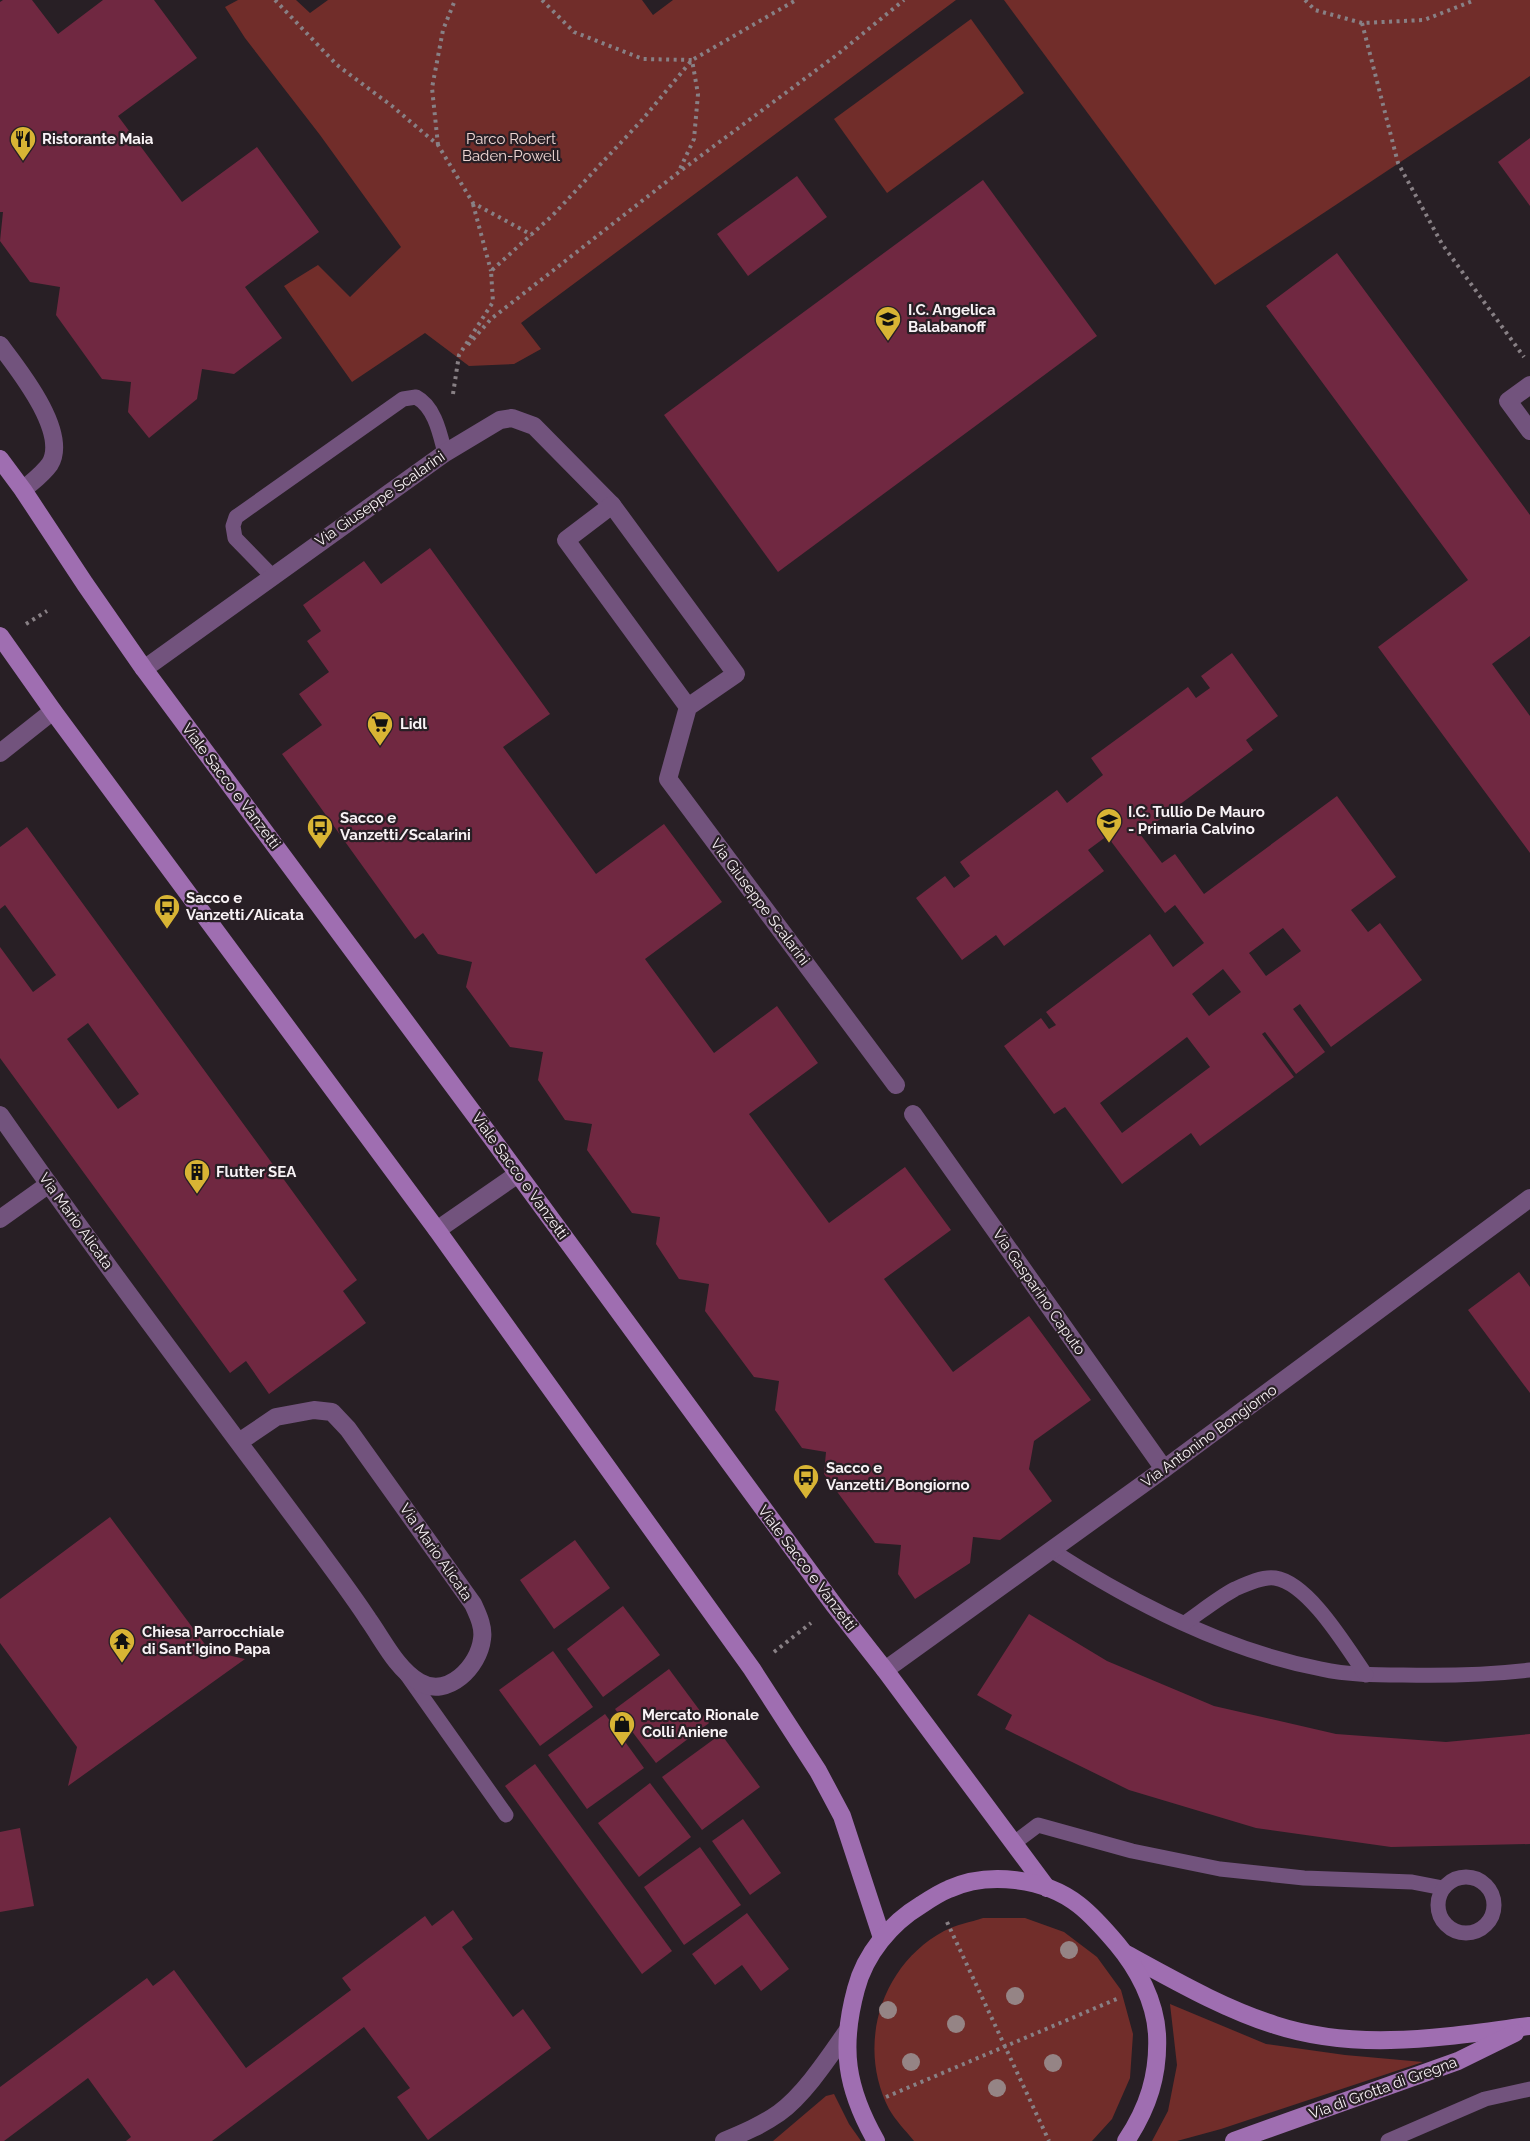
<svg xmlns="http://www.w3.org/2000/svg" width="1530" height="2141" viewBox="0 0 1530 2141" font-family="Raleway,sans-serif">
<rect width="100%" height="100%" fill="#281f25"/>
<g fill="#712d2a">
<path d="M238 0H296L310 13 328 0H642L653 15 673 0H956L521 323 541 349 514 364 469 366 425 333 352 382 284 286 318 265 350 297 401 247 320 135 245 38 225 7Z"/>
<path d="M1004 0H1530V76L1215 285Z"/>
<path d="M971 19 1024 93 887 193 834 119Z"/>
<path d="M983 1918H1025L1064 1932 1097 1957 1121 1990 1133 2034 1130 2078 1112 2119 1092 2141H914C906 2131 895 2120 889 2109 856 2045 881 1965 944 1931 955 1925 971 1922 983 1918Z"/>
<path d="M1170 2004 1266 2044 1345 2055 1423 2062 1221 2129 1177 2141H1152L1168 2111 1177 2065Z"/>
<path d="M834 2094 849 2124 861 2141H773L826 2096Z"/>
</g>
<g fill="#702841" fill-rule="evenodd">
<path d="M3 0H32L58 34 103 0H154L197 58 118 116 182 202 257 147 319 232 245 287 282 338 234 374 202 369 197 399 149 438 128 412 131 382 102 379 56 315 60 287 30 282 0 241 3 212H0V2Z"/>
<path d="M1530 138V206L1498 162Z"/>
<path d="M797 176 827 217 748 276 717 234Z"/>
<path d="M983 180 1097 336 778 572 664 415Z"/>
<path d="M1337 253 1530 515V636L1492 664 1530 716V853L1378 647 1468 580 1266 306Z"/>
<path d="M430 548 550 714 503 747 596 874 664 824 722 902 645 959 714 1053 777 1006 818 1063 749 1114 829 1223 905 1167 951 1230 884 1279 953 1372 1029 1316 1091 1400 1034 1441 1029 1469 1052 1501 1000 1540 973 1537 970 1563 915 1599 898 1574 901 1545 875 1543 824 1474 826 1452 802 1448 775 1410 779 1381 754 1377 705 1311 709 1284 679 1279 656 1244 660 1217 632 1213 587 1150 592 1124 565 1120 538 1080 543 1052 510 1047 466 987 472 962 438 954 423 933 415 939 282 754 322 725 299 694 329 672 307 641 321 631 303 605 364 561 381 584Z"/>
<path d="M1232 653 1278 716 1246 740 1253 750 1140 834 1162 863 1175 854 1204 894 1337 796 1396 877 1351 910 1368 932 1380 923 1422 980 1331 1047 1300 1004 1293 1009 1325 1052 1296 1074 1265 1032 1262 1034 1294 1077 1200 1146 1191 1133 1122 1184 1065 1107 1054 1114 1004 1046 1041 1018 1049 1029 1056 1025 1046 1012 1150 934 1173 967 1204 943 1175 905 1165 913 1107 836 1088 850 1104 871 1004 946 996 935 962 960 916 898 945 876 954 888 970 876 960 862 1057 790 1067 803 1103 775 1091 758 1188 687 1196 698 1210 688 1201 676ZM1283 928 1301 951 1266 976 1249 953ZM1223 969 1241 992 1209 1016 1192 994ZM1187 1037 1210 1067 1122 1133 1100 1103Z"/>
<path d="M27 827 357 1280 343 1291 366 1323 269 1394 246 1361 230 1373 0 1058V947L33 992 56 975 5 905 0 909V847ZM88 1023 139 1094 118 1109 67 1039Z"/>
<path d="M1519 1272 1530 1287V1393L1468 1310Z"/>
<path d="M110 1517 210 1651 245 1659 68 1786 77 1747 0 1643V1599Z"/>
<path d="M575 1540 610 1588 554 1629 520 1580Z"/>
<path d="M623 1606 660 1655 603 1697 567 1649Z"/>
<path d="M1029 1614 1107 1661 1214 1706 1336 1734 1446 1742 1530 1734V1844L1391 1847 1256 1828 1129 1790 1005 1729 1012 1715 977 1695Z"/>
<path d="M553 1651 593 1707 540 1746 499 1690Z"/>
<path d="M669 1669 709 1723 656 1763 615 1709Z"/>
<path d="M605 1714 644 1768 587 1809 548 1755Z"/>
<path d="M721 1734 760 1787 702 1830 662 1777Z"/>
<path d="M535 1764 672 1951 642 1974 505 1786Z"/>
<path d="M650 1783 691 1837 639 1877 598 1823Z"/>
<path d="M743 1819 781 1873 750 1895 712 1841Z"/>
<path d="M20 1828 34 1906 0 1912V1832Z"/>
<path d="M700 1847 741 1905 684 1945 644 1887Z"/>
<path d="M453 1910 473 1939 462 1947 513 2017 523 2009 551 2048 428 2140 397 2097 410 2088 364 2027 212 2141H126L131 2137 88 2078 4 2141H0V2087L147 1978 153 1986 174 1970 246 2068 351 1990 342 1978 425 1916 432 1926Z"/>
<path d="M747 1913 789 1969 761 1991 742 1965 715 1985 692 1954Z"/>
</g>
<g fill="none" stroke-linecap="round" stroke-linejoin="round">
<g stroke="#888085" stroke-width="4" stroke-dasharray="3 4.5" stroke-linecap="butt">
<path d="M275 0 337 65 392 106 438 145 473 203 532 235"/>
<path d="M542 0 574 32 643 59 692 60 698 94 694 139 679 171"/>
<path d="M1305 0 1315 10 1362 23 1424 20 1475 0"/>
<path d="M1362 23 1398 163 1442 244 1524 357"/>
<path d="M438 145 432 88 443 30 455 0"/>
<path d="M473 204 491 271"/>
<path d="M468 345 491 319 679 172 838 54 904 0"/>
<path d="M453 394 459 355 493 302 491 271 553 215 642 120 692 60 796 0"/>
<path d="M26 624 47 611"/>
<path d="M774 1652 811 1623"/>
<path d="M947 1922 1049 2141"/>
<path d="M886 2097 1119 1998"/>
</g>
<g stroke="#72537d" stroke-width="15">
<path d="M272 576 235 538 233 526 236 517 403 399 416 397C435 407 440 434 445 453"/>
<path d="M1051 1550C1133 1603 1224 1650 1321 1669 1348 1675 1375 1675 1403 1675 1446 1676 1487 1675 1530 1670"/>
<path d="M1185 1623C1201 1612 1218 1598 1235 1589 1246 1584 1263 1576 1275 1578 1309 1583 1347 1648 1366 1675"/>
<path d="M407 1675 506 1815"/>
<path d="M1014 1843 1038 1825 1132 1851 1220 1869 1304 1878 1412 1882 1443 1888"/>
<circle cx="1466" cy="1905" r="28"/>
<path d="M1388 2141 1485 2099 1530 2089"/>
</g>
<g stroke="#72537d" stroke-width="18">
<path d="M0 345C18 369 69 432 50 464 43 474 32 482 23 490"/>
<path d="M1530 385 1508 401 1530 431"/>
<path d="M144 669 445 453 500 420 512 418 534 426 612 505"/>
<path d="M688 707 566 540 612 505 736 674 688 707 668 779 896 1085"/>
<path d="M0 753 53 711"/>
<path d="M913 1114 1164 1469"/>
<path d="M0 1115C103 1263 213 1407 321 1553 337 1575 353 1596 368 1619 383 1640 396 1668 419 1682 448 1699 479 1666 482 1639 484 1627 478 1615 473 1604L348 1429 332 1412 314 1410 276 1417 239 1442"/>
<path d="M0 1219 49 1184"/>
<path d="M437 1230 518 1174"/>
<path d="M885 1670 1164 1469 1530 1198"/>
<path d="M724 2141C743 2133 762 2125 779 2113 805 2094 829 2057 848 2030"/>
</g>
<g stroke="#9f6eb1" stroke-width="18">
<path d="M0 459 23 490 85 584 144 669 491 1137 834 1605 885 1670 1047 1888"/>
<path d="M0 636 53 711 437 1230 752 1669 818 1771 842 1816 882 1938"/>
<path d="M1126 1954C1174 1980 1222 2008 1275 2025 1358 2052 1444 2037 1529 2026"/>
<path d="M876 2141C846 2088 840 2048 856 1989 865 1954 891 1923 921 1905 930 1899 939 1893 949 1889 988 1871 1045 1878 1079 1905 1093 1916 1106 1931 1117 1944 1138 1969 1155 2001 1157 2034 1159 2075 1148 2108 1126 2141"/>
<path d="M1234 2141 1458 2061 1515 2033"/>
</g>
</g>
<g fill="#958485">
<circle cx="1069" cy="1950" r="9"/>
<circle cx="1015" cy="1996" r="9"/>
<circle cx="888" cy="2010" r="9"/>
<circle cx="956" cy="2024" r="9"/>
<circle cx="911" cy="2062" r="9"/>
<circle cx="1053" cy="2063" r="9"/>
<circle cx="997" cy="2088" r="9"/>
</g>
<defs>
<g id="restaurant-pin" transform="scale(1.35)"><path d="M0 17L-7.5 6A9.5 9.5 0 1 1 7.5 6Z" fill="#d8b434" stroke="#281f25"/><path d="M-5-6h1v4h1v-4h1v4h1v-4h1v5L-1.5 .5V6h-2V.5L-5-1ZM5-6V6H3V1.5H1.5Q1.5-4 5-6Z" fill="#111"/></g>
<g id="school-pin" transform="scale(1.35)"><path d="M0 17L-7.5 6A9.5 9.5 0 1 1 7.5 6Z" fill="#d8b434" stroke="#281f25"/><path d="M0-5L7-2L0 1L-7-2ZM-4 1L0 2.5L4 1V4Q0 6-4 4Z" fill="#111"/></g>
<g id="supermarket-pin" transform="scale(1.35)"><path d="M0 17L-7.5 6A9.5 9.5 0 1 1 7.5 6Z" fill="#d8b434" stroke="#281f25"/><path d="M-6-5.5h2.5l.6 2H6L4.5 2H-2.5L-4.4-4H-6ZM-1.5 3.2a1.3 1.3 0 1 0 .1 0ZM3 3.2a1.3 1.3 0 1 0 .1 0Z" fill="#111"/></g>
<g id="bus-pin" transform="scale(1.35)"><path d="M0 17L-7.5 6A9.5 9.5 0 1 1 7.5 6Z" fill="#d8b434" stroke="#281f25"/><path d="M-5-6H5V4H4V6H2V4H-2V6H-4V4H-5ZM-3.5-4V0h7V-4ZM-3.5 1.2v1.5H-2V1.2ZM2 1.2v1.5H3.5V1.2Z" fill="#111"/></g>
<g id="building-pin" transform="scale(1.35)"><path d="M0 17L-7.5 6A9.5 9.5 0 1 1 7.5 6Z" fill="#d8b434" stroke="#281f25"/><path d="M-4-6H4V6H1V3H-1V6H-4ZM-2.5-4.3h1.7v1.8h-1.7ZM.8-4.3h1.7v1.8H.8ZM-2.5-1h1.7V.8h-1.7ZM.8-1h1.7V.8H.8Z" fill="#111"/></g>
<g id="temple-pin" transform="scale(1.35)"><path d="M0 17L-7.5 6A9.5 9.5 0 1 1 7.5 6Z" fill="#d8b434" stroke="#281f25"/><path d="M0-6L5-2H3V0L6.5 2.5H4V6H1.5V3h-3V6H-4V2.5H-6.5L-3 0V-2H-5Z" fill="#111"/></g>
<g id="shop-pin" transform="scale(1.35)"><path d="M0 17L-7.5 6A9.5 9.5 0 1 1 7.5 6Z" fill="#d8b434" stroke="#281f25"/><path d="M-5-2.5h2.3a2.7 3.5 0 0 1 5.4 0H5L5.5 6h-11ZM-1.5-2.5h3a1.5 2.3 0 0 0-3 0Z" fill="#111"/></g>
</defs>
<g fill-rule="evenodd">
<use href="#restaurant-pin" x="23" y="139"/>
<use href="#school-pin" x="888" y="319"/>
<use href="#supermarket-pin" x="380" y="724"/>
<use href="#school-pin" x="1109" y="821"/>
<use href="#bus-pin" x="320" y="827"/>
<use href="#bus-pin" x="167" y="907"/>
<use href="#building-pin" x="197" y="1172"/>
<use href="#bus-pin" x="806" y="1477"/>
<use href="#temple-pin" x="122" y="1641"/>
<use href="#shop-pin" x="622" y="1724"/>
</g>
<g text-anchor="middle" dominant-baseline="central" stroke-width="4.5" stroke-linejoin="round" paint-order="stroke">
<g font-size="15" font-weight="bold" fill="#f8f2f5" stroke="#281f25" text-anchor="start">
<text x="42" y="139">Ristorante Maia</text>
<text x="908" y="310">I.C. Angelica<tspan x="908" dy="17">Balabanoff</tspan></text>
<text x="400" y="724">Lidl</text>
<text x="1128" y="812">I.C. Tullio De Mauro<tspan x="1128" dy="17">- Primaria Calvino</tspan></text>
<text x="340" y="818">Sacco e<tspan x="340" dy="17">Vanzetti/Scalarini</tspan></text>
<text x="186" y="898">Sacco e<tspan x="186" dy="17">Vanzetti/Alicata</tspan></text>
<text x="216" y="1172">Flutter SEA</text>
<text x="826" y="1468">Sacco e<tspan x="826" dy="17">Vanzetti/Bongiorno</tspan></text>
<text x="142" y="1632">Chiesa Parrocchiale<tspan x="142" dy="17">di Sant'Igino Papa</tspan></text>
<text x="642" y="1715">Mercato Rionale<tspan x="642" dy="17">Colli Aniene</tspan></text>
</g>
<g font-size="15" fill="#efd7d4" stroke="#281f25">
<text x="511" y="139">Parco Robert<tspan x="511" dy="17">Baden-Powell</tspan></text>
</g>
<g font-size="15" fill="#f8f2f5" stroke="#281f25">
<text transform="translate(380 499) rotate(-35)">Via Giuseppe Scalarini</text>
<text transform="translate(231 786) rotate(53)">Viale Sacco e Vanzetti</text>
<text transform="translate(760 902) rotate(53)">Via Giuseppe Scalarini</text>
<text transform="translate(520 1176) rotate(54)">Viale Sacco e Vanzetti</text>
<text transform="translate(76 1221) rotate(54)">Via Mario Alicata</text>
<text transform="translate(1039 1292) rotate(55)">Via Gasparino Caputo</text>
<text transform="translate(1209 1436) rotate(-36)">Via Antonino Bongiorno</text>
<text transform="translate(436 1552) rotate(55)">Via Mario Alicata</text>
<text transform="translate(807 1568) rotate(53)">Viale Sacco e Vanzetti</text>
<text transform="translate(1383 2088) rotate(-20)">Via di Grotta di Gregna</text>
</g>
</g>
</svg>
